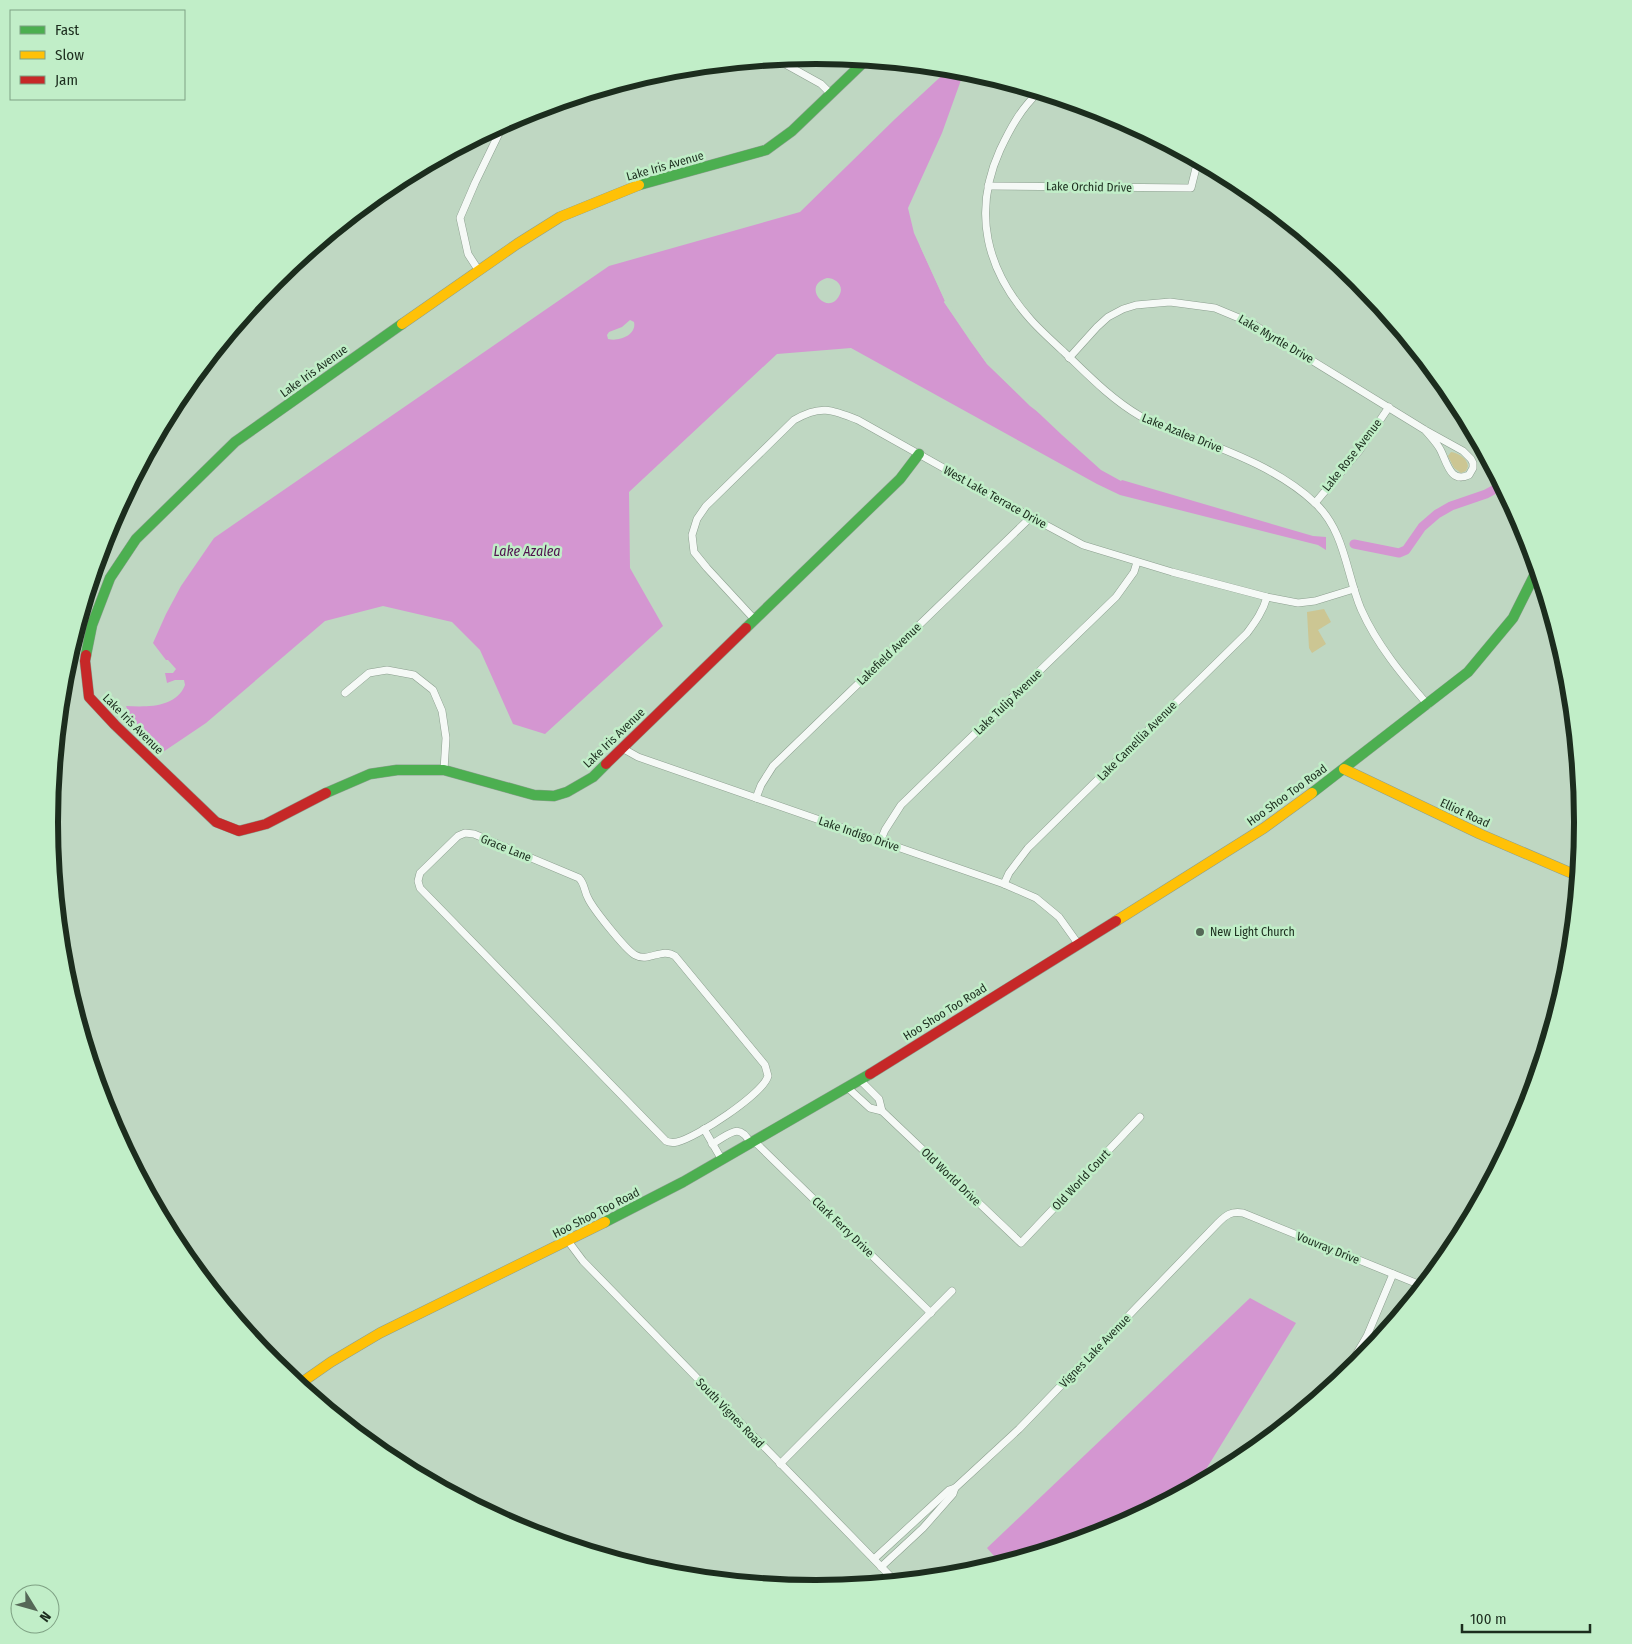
<svg xmlns="http://www.w3.org/2000/svg" width="1632" height="1644" viewBox="0 0 1632 1644" font-family="'Fira Sans Condensed',sans-serif">
<rect width="100%" height="100%" fill="#bfd7c2"/>
<g fill="#ccc693">
<path d="M1451 452C1458 453 1467 458 1468 466L1466 471 1461 473 1454 468 1448 456Z"/>
<path d="M1324 609 1331 622 1318 630 1326 644 1312 653 1309 648 1307 612Z"/>
</g>
<g fill="#d496d1" fill-rule="evenodd">
<path d="M950 68 967 70 961 80 942 133 908 208 914 233 945 301 944 302 987 364 1062 435 1101 470 1121 481 1122 480 1313 536 1326 537V550L1318 545 1120 495 1097 484 851 348 777 354 629 492 630 568 663 626 545 734 513 724 480 650 452 622 383 606 325 621 206 723 163 752 131 719 126 706C147 707 176 708 185 685L184 680H175L167 683 165 673H173L176 669 168 660H166L153 643 166 614 181 586 214 538 609 266 800 212 895 119ZM827 278C836 278 845 286 839 296 828 317 800 286 827 278ZM630 320 634 322C637 335 619 342 608 339L607 335 609 332 622 327Z"/>
<path d="M1250 1298 1296 1323 1197 1484 1109 1531 1001 1564 987 1548Z"/>
</g>
<path fill="#bfd7c2" d="M920 246H922L948 302 988 363 1043 413 1042 415 1030 406 987 364 971 342 944 302 945 301Z"/>
<g fill="none" stroke-linecap="round" stroke-linejoin="round">
<path stroke="#d496d1" stroke-width="9" d="M1354 544 1399 553 1406 550 1422 527 1437 514 1451 506 1486 494 1499 487"/>
<g stroke="#8c9f8f" stroke-width="8">
<g id="street">
<path d="M735 63 785 64 821 84 831 94"/>
<path d="M1039 92C1021 108 1010 129 1000 150 972 212 986 270 1031 320 1041 331 1052 341 1064 352 1088 375 1111 399 1140 416 1154 424 1172 429 1187 435 1231 452 1280 470 1315 503 1345 531 1346 573 1361 609 1377 645 1402 675 1428 705"/>
<path d="M988 186 1191 188 1198 160"/>
<path d="M1288 221C1288 231 1296 236 1305 235"/>
<path d="M479 271 468 254 460 218 475 183 504 123"/>
<path d="M1069 358 1097 327 1108 317 1123 309 1136 305 1170 302 1215 308 1251 323 1425 430 1463 451 1471 459 1473 463V468L1469 475C1450 484 1447 462 1440 449 1436 442 1430 436 1425 430"/>
<path d="M1315 503 1359 451 1389 407"/>
<path d="M755 620 707 568 694 552 692 535 697 519 706 506 794 420C820 405 831 409 858 420L1031 517 1083 545 1172 572 1267 597 1298 603 1315 601 1354 589"/>
<path d="M345 693 369 673 387 670 414 675 433 690 442 711 446 738 444 770"/>
<path d="M622 748 638 757 1004 884 1036 898 1059 917 1079 945"/>
<path d="M756 798 761 785 773 766 1031 517"/>
<path d="M465 833 474 834 579 878C585 884 584 891 588 898 593 909 626 950 635 955 649 963 661 947 675 956L765 1065 768 1076C763 1094 696 1138 677 1142 672 1143 670 1143 666 1141L420 888 418 881 420 873 458 836Z"/>
<path d="M880 842 885 830 901 805 1116 597 1134 572 1137 562"/>
<path d="M1004 884 1009 873 1028 848 1247 633C1256 621 1263 611 1267 597"/>
<path d="M860 1080 879 1099 882 1111"/>
<path d="M848 1088 870 1108 882 1111 1021 1243 1140 1117"/>
<path d="M704 1129 722 1160"/>
<path d="M755 1142 931 1313"/>
<path d="M712 1144C730 1134 739 1121 751 1144"/>
<path d="M568 1241 583 1261 895 1581"/>
<path d="M1343 1377 1367 1336 1393 1274"/>
<path d="M780 1464 952 1291"/>
<path d="M874 1559 949 1490 955 1488 1019 1429 1218 1223C1226 1215 1231 1211 1243 1213L1423 1286"/>
<path d="M881 1567 923 1528 953 1494 955 1488"/>
</g>
</g>
<g stroke="#8c9f8f" stroke-width="11">
<g id="fast">
<path d="M639 185 766 150 792 131 866 60"/>
<path d="M746 628 900 479 919 454"/>
<path d="M86 655 92 625 110 578 136 539 235 442 402 324"/>
<path d="M326 793 370 774 397 770H444L534 795 554 796 567 792 593 777 606 764"/>
<path d="M1312 793 1468 672 1513 618 1537 570"/>
<path d="M605 1222 683 1182 870 1074"/>
</g>
</g>
<g stroke="#8c9f8f" stroke-width="11">
<g id="slow">
<path d="M402 324 517 244 560 217 639 185"/>
<path d="M1344 769 1480 834 1578 876"/>
<path d="M1116 921 1264 828 1312 793"/>
<path d="M298 1385 331 1362 380 1333 605 1222"/>
</g>
</g>
<g stroke="#8c9f8f" stroke-width="11">
<g id="jam">
<path d="M86 655 85 661 89 697 115 725 216 822 239 831 266 824 326 793"/>
<path d="M606 764 746 628"/>
<path d="M870 1074 1116 921"/>
</g>
</g>
<use href="#street" stroke="#f5f9f6" stroke-width="7"/>
<use href="#fast" stroke="#4caf50" stroke-width="10"/>
<use href="#slow" stroke="#ffc107" stroke-width="10"/>
<use href="#jam" stroke="#c62828" stroke-width="10"/>
</g>
<circle fill="#556857" stroke="#c1eec8" stroke-width="2" cx="1200" cy="932" r="5"/>
<g text-anchor="middle" dominant-baseline="central" stroke-width="5" stroke-linejoin="round" paint-order="stroke">
<g font-size="12" fill="#1c2d1e" stroke="#c1eec8">
<text transform="translate(665 166) rotate(-16)">Lake Iris Avenue</text>
<text transform="translate(1089 187) rotate(1)">Lake Orchid Drive</text>
<text transform="translate(1276 339) rotate(30)">Lake Myrtle Drive</text>
<text transform="translate(314 371) rotate(-36)">Lake Iris Avenue</text>
<text transform="translate(1182 433) rotate(22)">Lake Azalea Drive</text>
<text transform="translate(1352 455) rotate(-52)">Lake Rose Avenue</text>
<text transform="translate(995 497) rotate(29)">West Lake Terrace Drive</text>
<text transform="translate(889 654) rotate(-44)">Lakefield Avenue</text>
<text transform="translate(1008 702) rotate(-44)">Lake Tulip Avenue</text>
<text transform="translate(133 724) rotate(45)">Lake Iris Avenue</text>
<text transform="translate(614 738) rotate(-44)">Lake Iris Avenue</text>
<text transform="translate(1137 741) rotate(-45)">Lake Camellia Avenue</text>
<text transform="translate(1287 795) rotate(-36)">Hoo Shoo Too Road</text>
<text transform="translate(1465 813) rotate(25)">Elliot Road</text>
<text transform="translate(859 834) rotate(19)">Lake Indigo Drive</text>
<text transform="translate(506 848) rotate(22)">Grace Lane</text>
<text transform="translate(945 1012) rotate(-32)">Hoo Shoo Too Road</text>
<text transform="translate(951 1177) rotate(44)">Old World Drive</text>
<text transform="translate(1081 1180) rotate(-47)">Old World Court</text>
<text transform="translate(596 1213) rotate(-27)">Hoo Shoo Too Road</text>
<text transform="translate(843 1227) rotate(44)">Clark Ferry Drive</text>
<text transform="translate(1328 1248) rotate(22)">Vouvray Drive</text>
<text transform="translate(1095 1351) rotate(-46)">Vignes Lake Avenue</text>
<text transform="translate(730 1413) rotate(46)">South Vignes Road</text>
</g>
<g font-size="12" fill="#1c2d1e" stroke="#c1eec8" text-anchor="start">
<text x="1210" y="932">New Light Church</text>
</g>
<g font-size="14" font-style="italic" fill="#50124e" stroke="#c1eec8">
<text x="527" y="551">Lake Azalea</text>
</g>
</g>
<path d="M0 0H1632V1644H0ZM58 822a758 758 0 1 1 1516 0a758 758 0 1 1-1516 0Z" fill="#c1eec8" fill-rule="evenodd"/>
<path fill="none" stroke="#1c2d1e" stroke-width="6" d="M58 822a758 758 0 1 1 1516 0a758 758 0 1 1-1516 0Z"/>
<rect x="10" y="10" width="175" height="90" fill="#c1eec8" stroke="#7fa184"/>
<rect x="20" y="26" width="25" height="8" fill="#4caf50" stroke="#7fa184"/>
<text x="55" y="35" font-size="15" fill="#1c2d1e">Fast</text>
<rect x="20" y="51" width="25" height="8" fill="#ffc107" stroke="#7fa184"/>
<text x="55" y="60" font-size="15" fill="#1c2d1e">Slow</text>
<rect x="20" y="76" width="25" height="8" fill="#c62828" stroke="#7fa184"/>
<text x="55" y="85" font-size="15" fill="#1c2d1e">Jam</text>
<g transform="translate(35 1609) rotate(127)"><circle r="24" fill="#c1eec8" stroke="#7fa184"/>
<path d="M0-4L9 19L0 12L-9 19Z" fill="#556857"/>
<text y="-8" font-size="14" font-weight="bold" text-anchor="middle" fill="#1c2d1e">N</text>
</g>
<path d="M1462 1624v8h128v-8" fill="none" stroke="#1c2d1e" stroke-width="2.5"/>
<text x="1470" y="1624" font-size="15" fill="#1c2d1e" stroke="#c1eec8" stroke-width="4" paint-order="stroke">100 m</text>
</svg>
